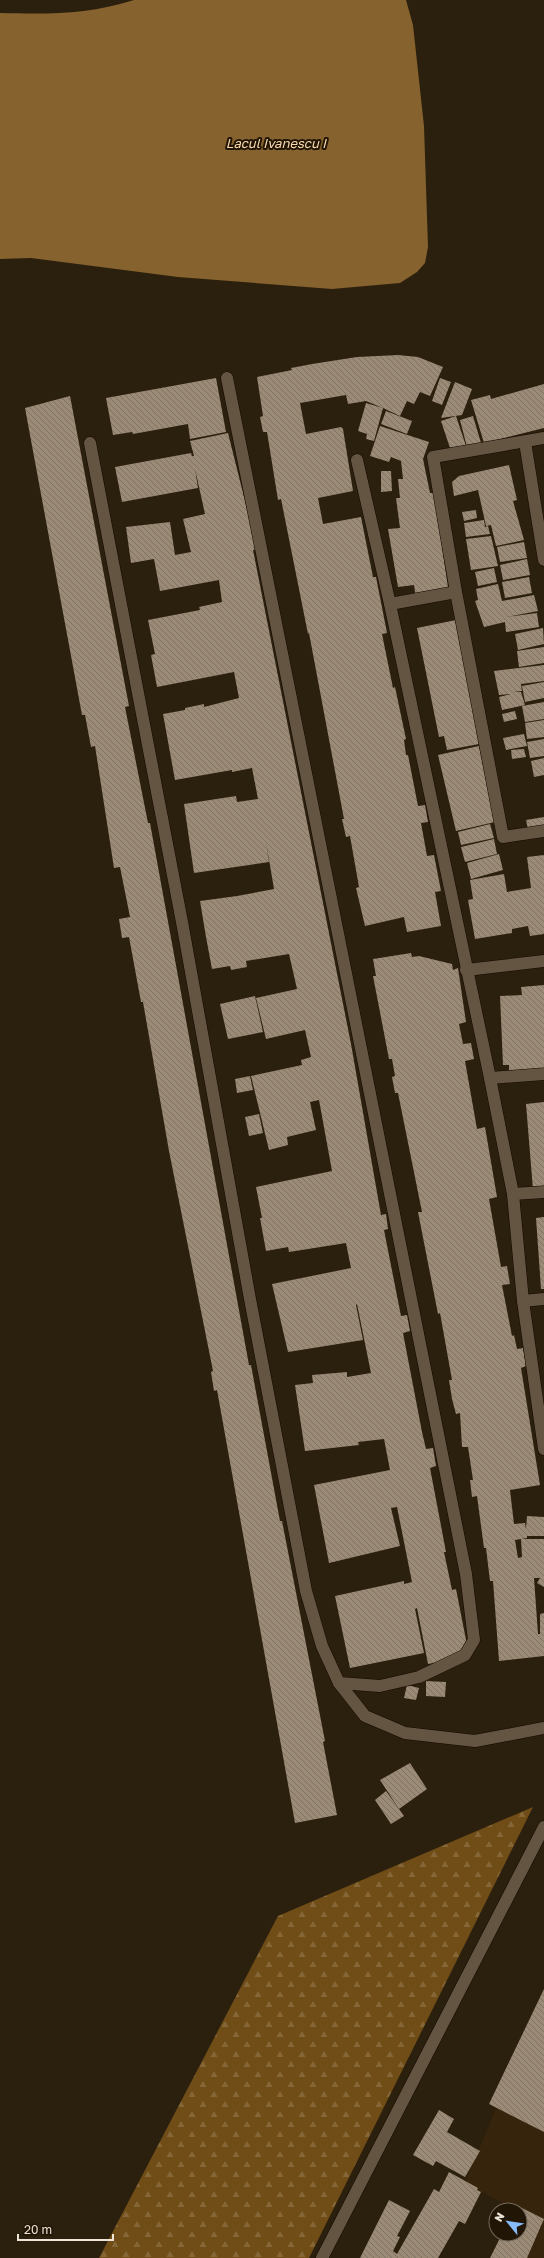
<svg xmlns="http://www.w3.org/2000/svg" width="544" height="2258" viewBox="0 0 544 2258" font-family="'Golos Text',sans-serif">
<defs>
<pattern id="forest-firs" width="22" height="20" patternUnits="userSpaceOnUse"><rect width="22" height="20" fill="#704d16"/><path d="M5 1l3.5 6h-7zM16 11l3.5 6h-7z" fill="#856637"/></pattern>
<pattern id="building-back-hatch" width="6" height="6" patternUnits="userSpaceOnUse"><rect width="6" height="6" fill="#9a8a76"/><path d="M-1 5l2 2M0 0l6 6M5-1l2 2" fill="none" stroke="#7d7263"/></pattern>
</defs>
<rect width="100%" height="100%" fill="#2b1f0d"/>
<path fill="#36250c" d="M544 1993V2258H526L543 2224 520 2212V2210H516L465 2183Z"/>
<path fill="url(#forest-firs)" d="M533 1807 309 2258H99L278 1916Z"/>
<path fill="#86622e" d="M134 0H406L413 25 424 126 428 247 425 263 417 272 400 283 332 289 178 277 31 258 0 259V13C48 14 87 15 134 0Z"/>
<g fill="url(#building-back-hatch)" fill-rule="evenodd">
<path d="M398 355 418 357 443 367 430 396 420 392 414 404 407 401 400 416 383 408 374 441 366 439 367 434 358 431 366 403 383 408 366 401 348 404 346 395 300 403 306 434 341 427 343 429 353 491 318 498 323 524 361 517 373 577H376L387 633 382 634 393 688 395 687 406 739 404 740 406 755H408L418 806 425 805 428 822 421 823 427 856 434 855 441 891 435 892 441 926 407 932 404 917 365 926 356 888 359 887 350 836 346 837 342 819H344L309 633 308 634 281 499 278 500 267 432H263L260 417 263 416 257 377 292 370 291 368 312 364 357 357Z"/>
<path d="M216 378 226 432 190 439 188 424 133 434 132 432 113 435 106 398Z"/>
<path d="M440 378 451 382 442 405 432 401Z"/>
<path d="M455 382 472 389 462 415 441 418Z"/>
<path d="M544 384V428L484 443 471 400 490 395 491 399Z"/>
<path d="M70 396 129 706 125 707 148 823H150L249 1365H251L280 1521H282L325 1741 323 1742 337 1815 295 1823 217 1390 214 1391 211 1372 213 1371 169 1151 143 1002H141L129 937 122 938 119 919 130 917 120 867 114 868 95 746 91 747 85 715H82L25 408Z"/>
<path d="M386 411 412 421 407 434 381 424Z"/>
<path d="M456 416 466 446 451 451 441 421Z"/>
<path d="M473 416 481 443 467 447 460 420Z"/>
<path d="M380 426 429 442 423 459 430 493H434L449 594 416 599 414 585 398 587 388 529 400 528 396 498H400L398 479H403L401 461 391 457 389 462 370 456Z"/>
<path d="M228 433 257 549 253 550 351 1044 381 1215 386 1214 388 1229 384 1230 401 1316 407 1315 410 1331 403 1333 422 1432 426 1449 433 1448 436 1466 430 1468 446 1552H444L452 1590 456 1589 468 1650 467 1656 428 1664 417 1608 415 1609 424 1653 350 1668 335 1596 404 1581V1584L412 1582 397 1507 391 1508 400 1546 329 1563 314 1485 390 1470 384 1439 358 1442 359 1445 305 1451 295 1385 313 1383 312 1375 347 1372V1377L371 1373 357 1304 356 1305 363 1340 288 1352 272 1284 351 1268 346 1243 289 1252 288 1247 266 1251 260 1218H262L256 1187 332 1171 319 1100 310 1102 316 1130 287 1137 288 1145 269 1150 251 1076 302 1065 301 1060 311 1057 305 1030 266 1039 256 998 297 989 289 954 246 961 247 967 231 970 230 966 212 969 206 937 200 901 237 896 274 889 266 842 269 862 194 873 184 804 236 796 237 802 258 799 252 768 232 772V770L175 780 163 714 185 710V708L204 704V707L239 698 234 672 157 687 151 655 155 654 148 620 200 610 199 607 222 602 219 580 160 591 154 559 131 563 126 527 170 522 175 555 191 552 183 519 205 514 195 469 198 488 122 502 115 467 191 453 192 456H194L190 441Z"/>
<path d="M509 465 517 500 513 501 524 540 496 546 491 525 486 526 478 490 454 496 452 482 459 476Z"/>
<path d="M381 471H391L392 491 381 492Z"/>
<path d="M476 510 477 518 464 521 462 512Z"/>
<path d="M484 520 485 527 488 526 490 534 466 537 464 523Z"/>
<path d="M491 536 498 566 471 570 466 539Z"/>
<path d="M524 542 527 558 500 562 497 547Z"/>
<path d="M527 559 530 575 503 580 500 565Z"/>
<path d="M494 568 497 582 478 586 475 572Z"/>
<path d="M529 577 532 593 505 598 502 582Z"/>
<path d="M498 584 502 601 534 595 538 611 506 617 537 613 539 627 506 632 505 622 484 627 475 601 478 600 476 589Z"/>
<path d="M456 620 479 744 447 750 444 736 439 737 417 628Z"/>
<path d="M543 628 544 644 518 650 515 634Z"/>
<path d="M544 647V663L519 667 517 651Z"/>
<path d="M544 665V681L521 684 522 691 513 692H521L525 705 502 710 499 697 511 694 499 695 494 671Z"/>
<path d="M544 682V698L525 702 522 686Z"/>
<path d="M544 702V719L525 722 522 706Z"/>
<path d="M515 711 517 719 504 722 502 714Z"/>
<path d="M544 720V737L527 739 525 723Z"/>
<path d="M524 734 527 746 506 750 503 738Z"/>
<path d="M544 739V756L530 758 527 742Z"/>
<path d="M479 746 495 822 456 831 438 755Z"/>
<path d="M524 749 526 757 512 759 511 750Z"/>
<path d="M544 758V775L534 777 531 761Z"/>
<path d="M544 817V831L529 834 526 820Z"/>
<path d="M490 824 494 838 461 845 458 832Z"/>
<path d="M494 839 497 854 465 862 461 847Z"/>
<path d="M499 854 503 870 471 879 467 863Z"/>
<path d="M544 855V934L530 936 528 926 512 929V933L475 939 468 900 473 899 470 880 504 874 507 892 531 888 527 857Z"/>
<path d="M411 953 412 957 419 956 452 964 453 970 458 968 466 1022 459 1024 463 1044 471 1043 474 1059 465 1061 477 1129 485 1127 497 1197 489 1199 501 1267 507 1266 510 1284 502 1285 512 1336 514 1335 517 1349 523 1348 526 1366 521 1368 540 1485 510 1490 514 1524 525 1523 526 1529 527 1516 544 1517V1536H527V1538L521 1539H544V1587L537 1583 540 1578H534L538 1634H540V1614L544 1613V1656L499 1661 493 1581H490L486 1548H484L477 1496 472 1497 470 1480H473L468 1447H462L460 1413 456 1414 452 1399 449 1380H452L440 1313 438 1314 418 1212H422L398 1093H395L392 1077 395 1076 392 1059H389L373 976H376L373 959ZM521 1539 522 1557 518 1558 515 1540Z"/>
<path d="M544 985V1068L509 1071V1065H503L500 996 522 995 521 987Z"/>
<path d="M255 996 263 1032 228 1039 220 1004Z"/>
<path d="M250 1076 253 1090 237 1093 235 1079Z"/>
<path d="M544 1102V1189L533 1190 526 1104Z"/>
<path d="M259 1114 263 1133 249 1136 245 1117Z"/>
<path d="M544 1217V1289H541L536 1218Z"/>
<path d="M426 1681 446 1682 445 1697 426 1696Z"/>
<path d="M407 1685 419 1688 416 1700 404 1698Z"/>
<path d="M410 1763 427 1789 399 1809 380 1780Z"/>
<path d="M386 1791 404 1816 391 1824 375 1800Z"/>
<path d="M544 1989V2132L489 2104Z"/>
<path d="M439 2110 454 2119 447 2132 480 2151 465 2177 436 2161 433 2166 413 2155Z"/>
<path d="M449 2172 478 2188 477 2190 481 2192 465 2224 459 2221 438 2258H360L389 2200 410 2211 397 2236 400 2237 393 2251 397 2254 434 2189 439 2192Z"/>
<path d="M516 2205 544 2219 527 2258H490L502 2234H520V2210H514Z"/>
</g>
<g fill="none" stroke-linecap="round" stroke-linejoin="round">
<g stroke="#130800" stroke-width="13">
<g id="lane">
<path d="M227 378 466 1574 474 1640 465 1655 419 1677 380 1686 339 1683"/>
<path d="M525 442 544 560"/>
<path d="M90 443 182 922 250 1299 306 1591 322 1646 339 1683 365 1716 405 1733 475 1741 544 1728"/>
<path d="M357 460 390 604 490 1078"/>
<path d="M456 592 503 837 544 831"/>
<path d="M390 604 456 592 433 457 544 438"/>
<path d="M466 970 544 961"/>
<path d="M544 1074 490 1078 513 1194 523 1301 544 1449"/>
<path d="M513 1194 544 1192"/>
<path d="M523 1301 544 1299"/>
</g>
</g>
<g stroke="#130800" stroke-width="13">
<path id="street" d="M322 2258 544 1827"/>
</g>
<use href="#lane" stroke="#645542" stroke-width="12"/>
<use href="#street" stroke="#645542" stroke-width="12"/>
</g>
<g text-anchor="middle" dominant-baseline="central" stroke-width="4" stroke-linejoin="round" paint-order="stroke">
<g font-size="13" font-style="italic" fill="#fad9ad" stroke="#211505">
<text x="276" y="143">Lacul Ivanescu I</text>
</g>
</g>
<g transform="translate(508 2222) rotate(300)"><circle r="19" fill="#211505" stroke="#73685a"/>
<path d="M0-3L7 15L0 10L-7 15Z" fill="#87bbfb"/>
<text y="-6" font-size="11" font-weight="bold" text-anchor="middle" fill="#eee5da">N</text>
</g>
<path d="M18 2234v6h95v-6" fill="none" stroke="#eee5da" stroke-width="2"/>
<text x="24" y="2234" font-size="12" fill="#eee5da" stroke="#211505" stroke-width="3" paint-order="stroke">20 m</text>
</svg>
